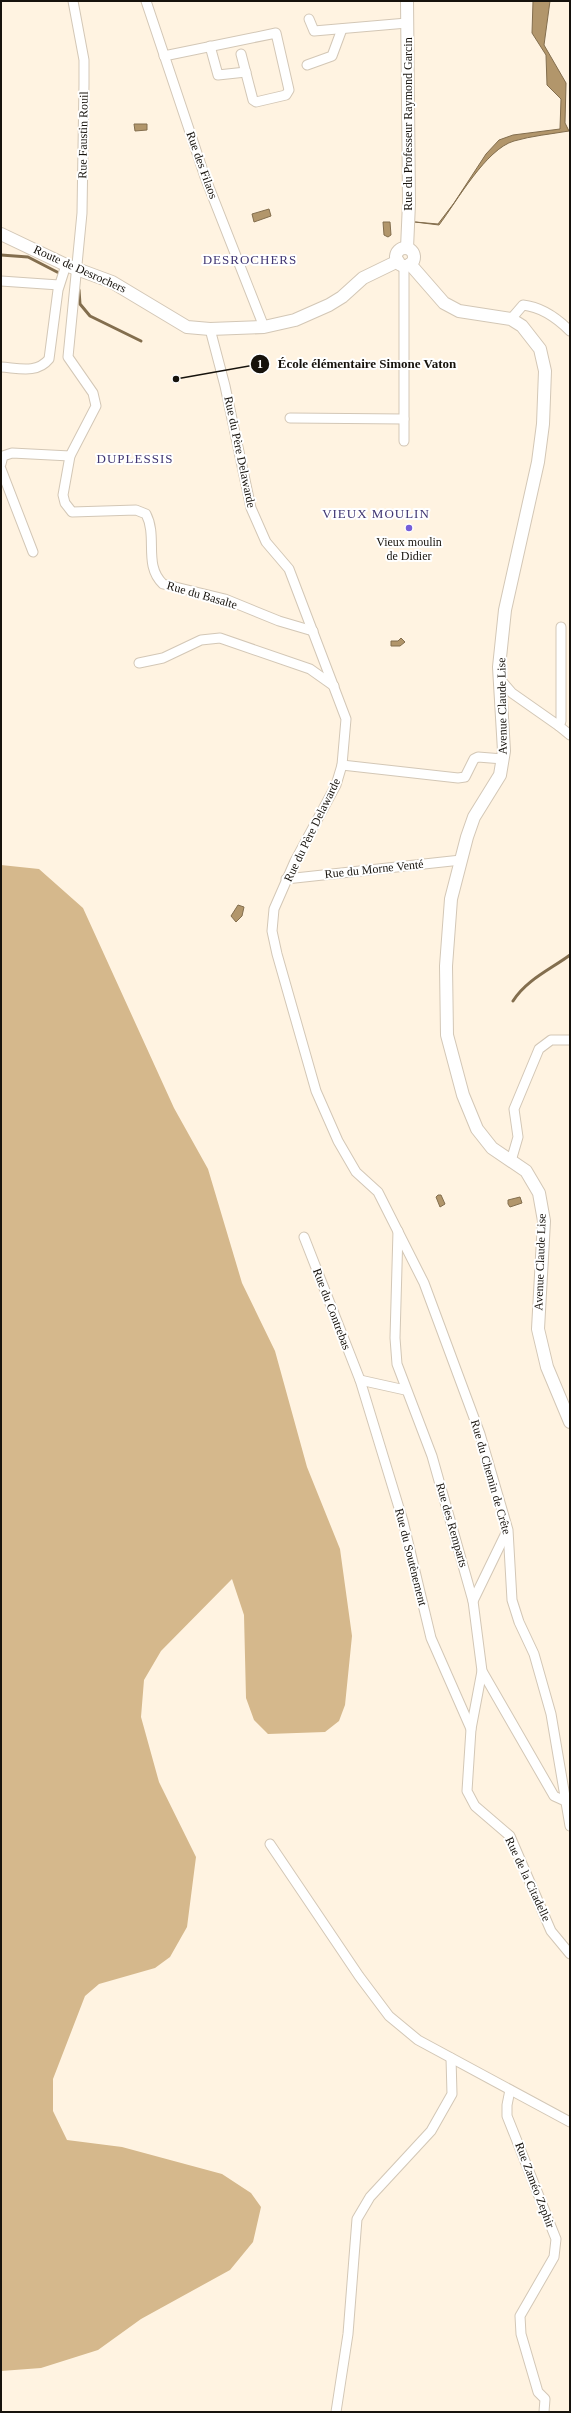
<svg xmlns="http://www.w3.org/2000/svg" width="571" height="2413" viewBox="0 0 571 2413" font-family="'Times New Roman',serif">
<rect width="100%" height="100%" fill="#fff3e1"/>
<path fill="#d5b88c" d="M1 865 39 869 83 908 174 1108 208 1169 242 1283 275 1351 307 1467 340 1549 352 1636 345 1705 339 1721 325 1732 268 1734 254 1720 246 1698 244 1615 232 1579 161 1651 144 1680 141 1717 159 1782 196 1857 187 1927 170 1957 155 1968 99 1984 85 1996 53 2079V2111L67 2140 122 2147 222 2174 251 2193 261 2207 253 2242 230 2270 141 2319 98 2350 41 2368 1 2371Z"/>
<g fill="#b2966b" stroke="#836e4e">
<path d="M533 1H550L544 45 566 83 565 123 569 131C551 134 531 136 514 141 486 149 457 201 439 225L415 222 438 224 454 203 486 154 499 140 513 135 560 129 561 99 547 85 546 55 532 33Z"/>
<path d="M134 124H147V130L135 131Z"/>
<path d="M269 209 271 216 254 222 252 214Z"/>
<path d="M383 222H390L391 235 388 237 384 235Z"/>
<path d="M401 638 405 642 400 646H391V641H398Z"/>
<path d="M238 905 244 907 242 916 236 922 231 916Z"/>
<path d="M438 1195H441L445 1204 440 1207 436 1197Z"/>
<path d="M520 1197 522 1203 510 1207 508 1204V1200Z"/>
</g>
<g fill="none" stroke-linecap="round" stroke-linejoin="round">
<g stroke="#836e4e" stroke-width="3">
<path d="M1 255 28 257 59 273"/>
<path d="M79 290 80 304 90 316 141 341"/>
<path d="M513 1001C526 980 551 969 570 955"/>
</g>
<g stroke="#d3c7b6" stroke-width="11">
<g id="minor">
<path d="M73 1 84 60V84L82 213 68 357 93 393 96 406 70 456 63 495 65 503 72 512 136 510 146 514C158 537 143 565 163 584L225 599 279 621 313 631"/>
<path d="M146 1 205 177 264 327"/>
<path d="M309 19 314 31 407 23"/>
<path d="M210 46 218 75 246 72"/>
<path d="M164 56 276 33 289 90 286 95 256 102 253 100 241 54"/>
<path d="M307 65 332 56 342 29"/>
<path d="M1 281 59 285"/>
<path d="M511 319 523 305C542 307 557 318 570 331"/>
<path d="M210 329 225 386 251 508 266 542 289 569 346 719 342 765 336 785 295 861 274 909 272 931 277 954 316 1091 338 1141 356 1172 378 1192 424 1283 480 1434 508 1530 512 1600 519 1622 534 1654 551 1714 570 1826"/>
<path d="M1 367C18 368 37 374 49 359L58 290 66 265"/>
<path d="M290 418 404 419"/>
<path d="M404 441V266"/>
<path d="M1 464 3 456 12 453 70 456"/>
<path d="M1 469 33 552"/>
<path d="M139 663 163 658 201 640 220 638 310 669 334 686"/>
<path d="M500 679 512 693 559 726 561 721V627"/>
<path d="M559 726 570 735"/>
<path d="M342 765 458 778 465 777 474 759 478 757 503 759"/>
<path d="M286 879 461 860"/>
<path d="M511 1161 518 1137 514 1109 539 1049 551 1040H570"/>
<path d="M398 1231 395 1338 397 1364 432 1456 473 1601 482 1671 554 1796 565 1801"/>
<path d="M304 1237 360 1380 403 1521 431 1638 471 1729"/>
<path d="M360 1380 405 1390"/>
<path d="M473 1601 507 1531"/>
<path d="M482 1671 471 1729 467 1791 475 1806 510 1836 551 1931 570 1954"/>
<path d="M270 1844 359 1976 389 2016 418 2040 570 2122"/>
<path d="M510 2090 507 2105V2116L556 2239 554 2257 520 2316 521 2334 538 2392 545 2399 544 2412"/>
<path d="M336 2412 348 2334 357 2219 370 2197 431 2131 452 2094 451 2058"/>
</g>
</g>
<g stroke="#d3c7b6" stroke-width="14">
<g id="tertiary">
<path d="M1 234 66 265 112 282 187 327 210 329 264 327 295 320 329 305 342 297 363 278 398 261"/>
<path d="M407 248 409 203 407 1"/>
<circle cx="405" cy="257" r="9"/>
<path d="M410 264 444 303 459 311 511 319 522 326 540 349 545 371 543 424 538 462 505 610 499 667 504 751 500 775 474 817 467 837 451 899 446 966 447 1035 463 1095 477 1129 492 1148 526 1171 539 1193 544 1221 538 1329 547 1367 570 1422"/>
</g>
</g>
<use href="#minor" stroke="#fff" stroke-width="9"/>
<use href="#tertiary" stroke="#fff" stroke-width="12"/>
</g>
<circle fill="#755ed9" stroke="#fff" stroke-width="1.5" cx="409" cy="528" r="4"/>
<g text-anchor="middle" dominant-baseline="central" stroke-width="4" stroke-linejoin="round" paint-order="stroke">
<g font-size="12" fill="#16120c" stroke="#fff">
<text transform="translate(408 124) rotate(-90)">Rue du Professeur Raymond Garcin</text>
<text transform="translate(83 135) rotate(-89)">Rue Faustin Rouil</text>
<text transform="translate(202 165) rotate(70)">Rue des Filaos</text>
<text transform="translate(80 269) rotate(24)">Route de Desrochers</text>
<text transform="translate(240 452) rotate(78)">Rue du Père Delawarde</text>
<text transform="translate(202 595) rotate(16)">Rue du Basalte</text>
<text transform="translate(502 706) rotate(-91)">Avenue Claude Lise</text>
<text transform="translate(312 830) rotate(-64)">Rue du Père Delawarde</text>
<text transform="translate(374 869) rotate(-6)">Rue du Morne Venté</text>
<text transform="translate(540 1262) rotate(-88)">Avenue Claude Lise</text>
<text transform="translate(332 1309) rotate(69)">Rue du Contrebas</text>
<text transform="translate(491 1477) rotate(74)">Rue du Chemin de Crête</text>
<text transform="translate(452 1525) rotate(74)">Rue des Remparts</text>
<text transform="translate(411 1557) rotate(76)">Rue du Soutènement</text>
<text transform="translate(528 1879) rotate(65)">Rue de la Citadelle</text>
<text transform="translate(535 2185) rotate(69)">Rue Zaméo Zephir</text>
</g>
<g font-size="12" fill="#16120c" stroke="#fff">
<text x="409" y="542">Vieux moulin<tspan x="409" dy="14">de Didier</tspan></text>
</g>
<g font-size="13" letter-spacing="1" fill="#403673" stroke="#fff">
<text x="250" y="259">DESROCHERS</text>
<text x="135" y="458">DUPLESSIS</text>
<text x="376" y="513">VIEUX MOULIN</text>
</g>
</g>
<path fill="none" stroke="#16120c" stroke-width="1.5" d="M176 379L260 364"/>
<g fill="#16120c" stroke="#fff" stroke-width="1.5">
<circle cx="176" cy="379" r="4"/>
<circle cx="260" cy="364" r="10"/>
</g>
<g font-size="12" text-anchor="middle" font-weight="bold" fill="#fff">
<text x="260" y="368">1</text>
</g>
<g font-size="13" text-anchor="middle" font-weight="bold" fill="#16120c" stroke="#fff" stroke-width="4" stroke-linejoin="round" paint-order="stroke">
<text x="367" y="368">École élémentaire Simone Vaton</text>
</g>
<rect width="571" height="2413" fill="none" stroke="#16120c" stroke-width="4"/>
</svg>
